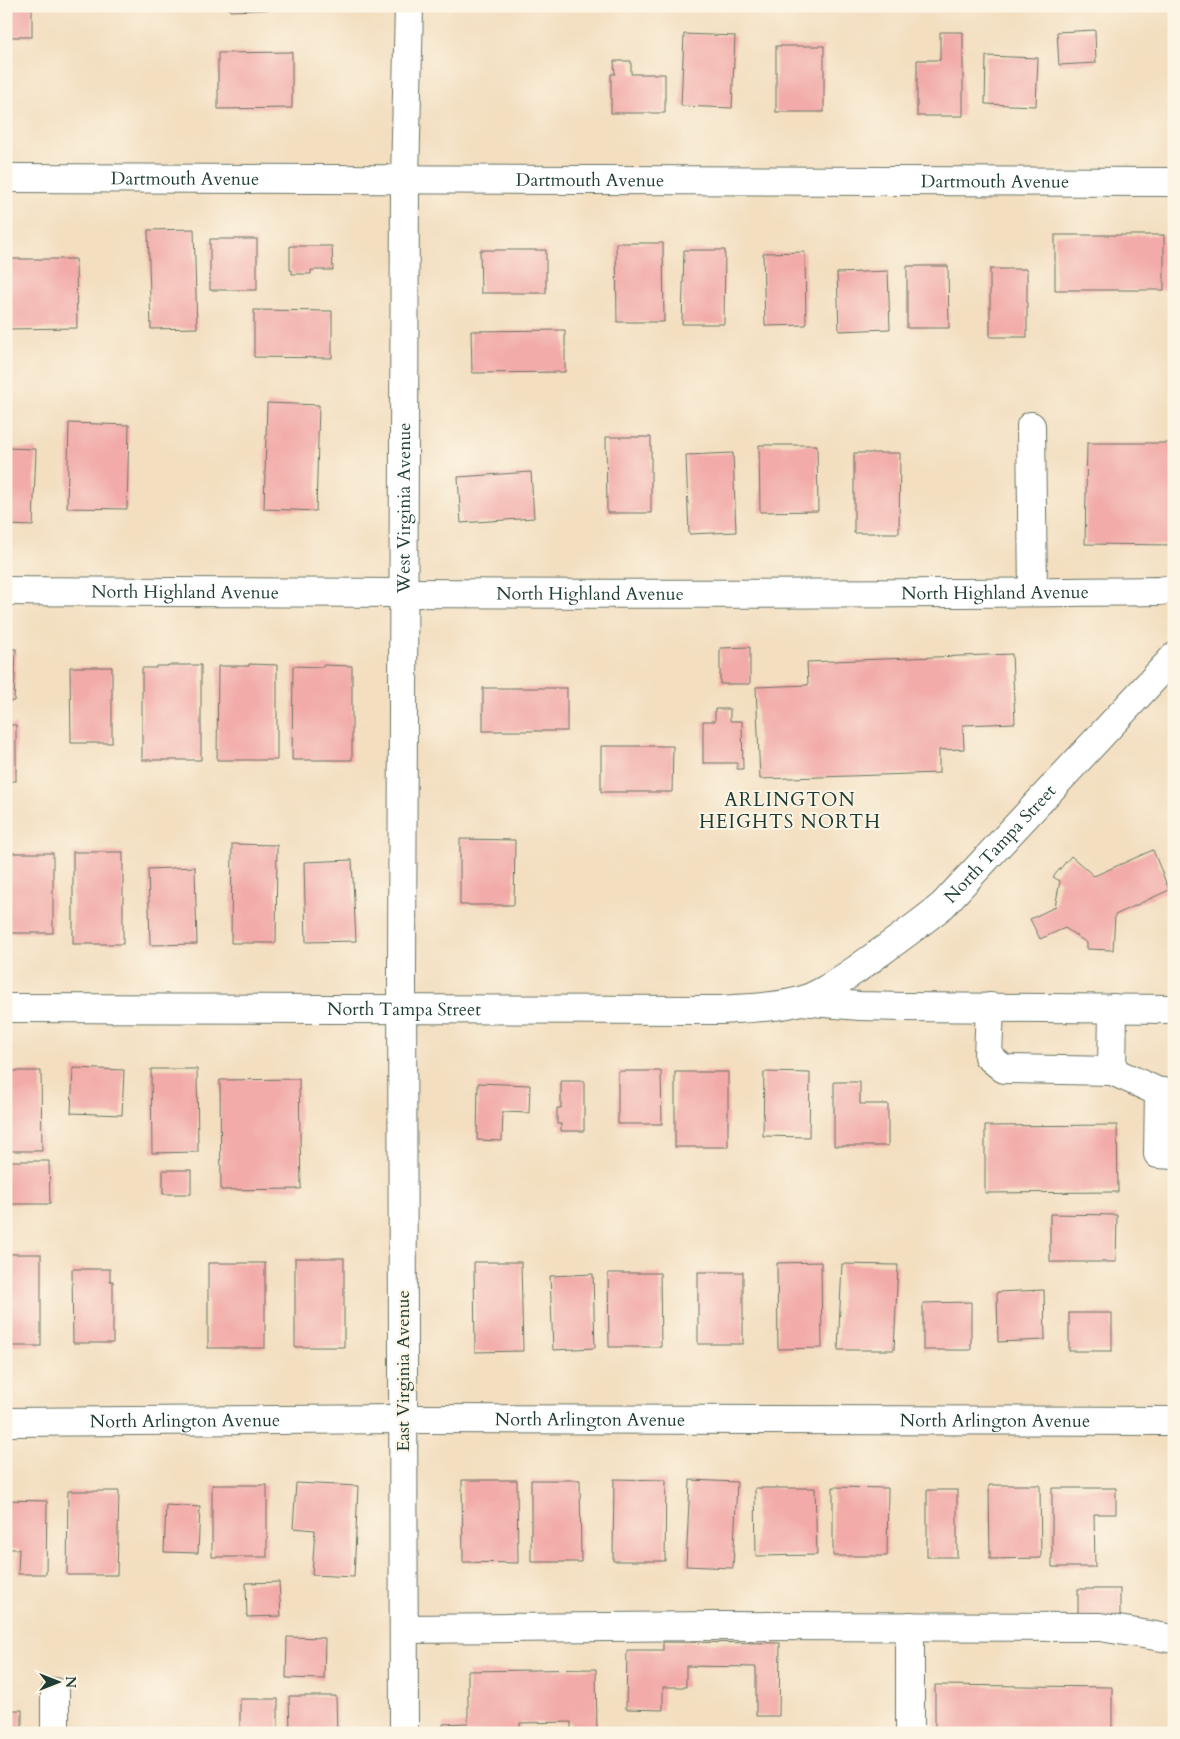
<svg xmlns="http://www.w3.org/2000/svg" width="1180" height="1739" viewBox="0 0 1180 1739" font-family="Cardo,serif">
<rect width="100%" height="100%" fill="#fcf5e5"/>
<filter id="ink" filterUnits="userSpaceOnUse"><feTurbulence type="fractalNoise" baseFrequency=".02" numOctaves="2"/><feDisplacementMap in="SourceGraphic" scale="10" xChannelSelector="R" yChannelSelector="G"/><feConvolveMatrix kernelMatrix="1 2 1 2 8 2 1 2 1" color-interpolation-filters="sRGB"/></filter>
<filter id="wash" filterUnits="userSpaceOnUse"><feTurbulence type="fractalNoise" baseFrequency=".0096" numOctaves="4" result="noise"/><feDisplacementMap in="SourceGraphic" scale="20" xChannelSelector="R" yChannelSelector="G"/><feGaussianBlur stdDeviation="1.12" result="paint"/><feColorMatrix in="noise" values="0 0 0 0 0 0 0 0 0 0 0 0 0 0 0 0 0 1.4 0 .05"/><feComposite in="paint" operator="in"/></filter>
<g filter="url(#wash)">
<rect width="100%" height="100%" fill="#f3dec0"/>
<g id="blocks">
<g fill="#f2aba8">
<rect x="6" y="6" width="26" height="31"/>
<path d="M229 6H318V8L230 11Z"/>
<path d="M1095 30 1096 63 1059 65 1057 32Z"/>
<path d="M940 32H963V116H917V60H940Z"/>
<path d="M684 34 735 36 732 108 681 106Z"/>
<rect x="776" y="46" width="48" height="66"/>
<path d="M292 52V108L218 109V53Z"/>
<path d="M986 56 1038 58 1036 106 985 104Z"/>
<path d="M614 61H631V74H665V113H611V74H615Z"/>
<path d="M194 229 197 328 151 329 148 230Z"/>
<rect x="1055" y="235" width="109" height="55"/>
<rect x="210" y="239" width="47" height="51"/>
<path d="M616 243H663L664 322H617Z"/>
<path d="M290 246H332L333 270H311V274H292V270H290Z"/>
<path d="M480 250H546V293H481Z"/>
<path d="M684 250H725L724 324H682Z"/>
<path d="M805 252 806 325 765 326 763 253Z"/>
<path d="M6 259H76L77 328 6 329Z"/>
<path d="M907 266H948L949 328H907Z"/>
<rect x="990" y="269" width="37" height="68"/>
<path d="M888 271 890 329 839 331 837 273Z"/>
<path d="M254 310 332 311V358L254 357Z"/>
<path d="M565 330V372L472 373 471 331Z"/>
<path d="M267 403 319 405 316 511 264 509Z"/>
<path d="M69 423 129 425 127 509 67 508Z"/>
<path d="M606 437H651V513H607Z"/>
<path d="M1087 443H1174V545L1085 544Z"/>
<path d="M759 445H817L818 511 760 512Z"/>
<path d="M6 448 36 449 33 526 6 525Z"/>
<path d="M733 453 736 532 689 534 686 455Z"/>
<path d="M854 453H900L899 533H854Z"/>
<path d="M531 472 534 518 461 523 458 477Z"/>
<path d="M750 647V684H720V648Z"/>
<path d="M6 649H16L14 701H6Z"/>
<path d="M1012 654 1015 723 963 725 964 749 939 750V773L760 779 756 687 808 685 807 662Z"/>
<path d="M249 664 277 665V760H217L218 666H249Z"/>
<path d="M168 665H201V760H142V668H156V666H168Z"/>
<path d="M323 665 352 666V760H292L293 666 323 667Z"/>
<path d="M70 667H112V743H71Z"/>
<rect x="483" y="688" width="84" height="43"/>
<path d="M715 709H730V721H742L743 769H737V763H703V721H715Z"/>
<rect x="6" y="725" width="10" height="56"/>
<path d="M601 746H673L672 792H601Z"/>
<path d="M460 839 515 840 514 905H460Z"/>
<path d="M232 844 277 845 276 943H231Z"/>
<path d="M1153 850 1169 890 1115 915 1113 950 1087 949V943L1065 928 1040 939 1030 919 1055 907 1060 881 1053 877 1071 856 1094 876Z"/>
<rect x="73" y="852" width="50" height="92"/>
<rect x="6" y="853" width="47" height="80"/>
<path d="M352 860 356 941 306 942 304 862Z"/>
<path d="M195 867 197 944 150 945 148 869Z"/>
<path d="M73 1068 124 1070 122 1115 71 1113Z"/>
<path d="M151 1069H197L198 1152 152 1153Z"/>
<path d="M6 1071H41L42 1151H6Z"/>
<path d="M618 1071H661L662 1124H618Z"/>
<rect x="675" y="1072" width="53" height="75"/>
<path d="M764 1072 810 1073 809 1137 763 1136Z"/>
<path d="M299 1079 301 1189 221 1190 220 1080Z"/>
<path d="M561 1081H584V1131H561V1124H557V1108H561Z"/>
<path d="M834 1082H860V1104H888V1146H834Z"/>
<path d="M478 1083 530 1085 529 1113 503 1112 502 1141 477 1140Z"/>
<path d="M1117 1125 1118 1192 985 1193V1126Z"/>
<path d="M6 1161H49L50 1204H6Z"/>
<rect x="163" y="1170" width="28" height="24"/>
<path d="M1050 1214 1117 1215 1116 1262H1050Z"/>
<rect x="6" y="1254" width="35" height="92"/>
<rect x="295" y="1258" width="49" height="89"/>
<path d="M474 1262H521L523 1351 475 1352Z"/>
<path d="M821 1262 822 1348 778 1349 777 1263Z"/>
<rect x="208" y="1263" width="57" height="85"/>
<path d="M842 1264 898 1265 894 1350H838Z"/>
<path d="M72 1269H110V1281H113V1343H73Z"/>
<rect x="698" y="1272" width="45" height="72"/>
<path d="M608 1273H660L661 1347H609Z"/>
<path d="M593 1274 595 1348 553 1350 550 1276Z"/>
<path d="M1044 1290 1045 1340 998 1342 997 1292Z"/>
<path d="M971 1302V1350H923V1303Z"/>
<rect x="1069" y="1313" width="43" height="38"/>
<path d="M614 1479 666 1480 665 1561H613Z"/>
<path d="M462 1480H517L518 1563 463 1562Z"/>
<path d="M531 1480H580L581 1562H531Z"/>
<path d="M690 1480 737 1482 733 1568 686 1566Z"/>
<path d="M296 1483 358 1486 354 1577 312 1575 315 1530 293 1528Z"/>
<rect x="212" y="1485" width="55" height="72"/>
<path d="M989 1485H1040L1041 1558 990 1559Z"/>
<path d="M833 1487 888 1488 887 1556H833Z"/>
<path d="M755 1488H815L817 1555 756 1556Z"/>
<path d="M1052 1488H1116V1514H1094L1095 1567H1052Z"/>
<rect x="927" y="1490" width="30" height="67"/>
<path d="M68 1491H119L117 1575H67Z"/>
<path d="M6 1500 47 1501 46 1574H18L19 1549H6Z"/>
<path d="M166 1505 200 1507 198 1553 164 1552Z"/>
<path d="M279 1582 281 1616 247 1617 246 1583Z"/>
<rect x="1078" y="1589" width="42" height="32"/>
<path d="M287 1637 325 1638 324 1679 286 1678Z"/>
<path d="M663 1642 780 1643 779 1716H756V1667L686 1666V1687H663V1710L626 1709 627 1650H663Z"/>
<path d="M596 1669 597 1733H571V1722L520 1723V1733H443V1724L468 1723V1671Z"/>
<path d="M935 1685 1112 1687V1733H935Z"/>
<path d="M289 1696H336L337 1733H290Z"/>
<rect x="240" y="1699" width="38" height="34"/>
<rect x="6" y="1710" width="16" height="23"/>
</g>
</g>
</g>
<g filter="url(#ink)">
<use href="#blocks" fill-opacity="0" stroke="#697565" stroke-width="1"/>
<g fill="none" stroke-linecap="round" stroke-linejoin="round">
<g stroke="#697565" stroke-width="30">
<g id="minor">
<path id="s1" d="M6 178 1174 182"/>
<path d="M1031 426 1033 592"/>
<path id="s2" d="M6 591C391 593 775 596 1159 591L1174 589"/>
<path d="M990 1007 988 1056 1004 1069 1112 1071 1113 1008"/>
<path d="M1112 1071 1159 1092H1174"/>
<path d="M1159 1092 1158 1154 1174 1155"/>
<path id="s3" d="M6 1422 403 1419 1174 1421"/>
<path d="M404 1629 714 1626 1100 1627 1174 1639"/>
<path d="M55 1733V1692"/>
<path id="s4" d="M404 1733 402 970 405 180 409 6"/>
<path d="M910 1733V1626"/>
</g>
</g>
<g stroke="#697565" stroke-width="30">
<g id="major">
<path d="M801 1001 860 1006 904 1007 1174 1009"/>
<path id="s5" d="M6 1008 721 1010C746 1008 776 1008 800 1001 821 995 840 980 857 969 886 948 915 928 943 905L1174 657"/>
</g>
</g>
<use href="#minor" stroke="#fff" stroke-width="28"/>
<use href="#major" stroke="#fff" stroke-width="28"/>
</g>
</g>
<g text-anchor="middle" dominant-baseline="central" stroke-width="4" stroke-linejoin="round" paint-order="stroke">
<g font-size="18" fill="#1f3d34" stroke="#fcf5e5">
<text stroke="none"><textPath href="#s1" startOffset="179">Dartmouth Avenue</textPath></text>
<text stroke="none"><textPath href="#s1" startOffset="584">Dartmouth Avenue</textPath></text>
<text stroke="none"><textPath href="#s1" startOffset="989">Dartmouth Avenue</textPath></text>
<text stroke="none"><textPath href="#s4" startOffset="1225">West Virginia Avenue</textPath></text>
<text stroke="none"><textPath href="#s2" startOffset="179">North Highland Avenue</textPath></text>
<text stroke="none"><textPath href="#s2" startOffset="989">North Highland Avenue</textPath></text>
<text stroke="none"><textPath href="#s2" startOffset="584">North Highland Avenue</textPath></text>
<text stroke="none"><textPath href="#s5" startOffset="1051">North Tampa Street</textPath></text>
<text stroke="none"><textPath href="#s5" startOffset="398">North Tampa Street</textPath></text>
<text transform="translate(403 1371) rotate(-90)">East Virginia Avenue</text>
<text stroke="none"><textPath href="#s3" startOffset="584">North Arlington Avenue</textPath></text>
<text stroke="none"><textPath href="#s3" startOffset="989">North Arlington Avenue</textPath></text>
<text stroke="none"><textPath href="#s3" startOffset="179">North Arlington Avenue</textPath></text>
</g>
<g font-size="19" letter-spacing="1" fill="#1f3d34" stroke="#fcf5e5">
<text x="790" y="800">ARLINGTON<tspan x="790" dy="22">HEIGHTS NORTH</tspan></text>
</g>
</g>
<rect width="1180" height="1739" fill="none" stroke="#fcf5e5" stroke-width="25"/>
<g transform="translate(58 1682) rotate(90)" stroke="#fcf5e5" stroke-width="4" paint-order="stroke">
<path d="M0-4L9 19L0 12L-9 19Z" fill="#1f3d34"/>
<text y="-8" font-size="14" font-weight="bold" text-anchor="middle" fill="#1f3d34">N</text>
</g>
</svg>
